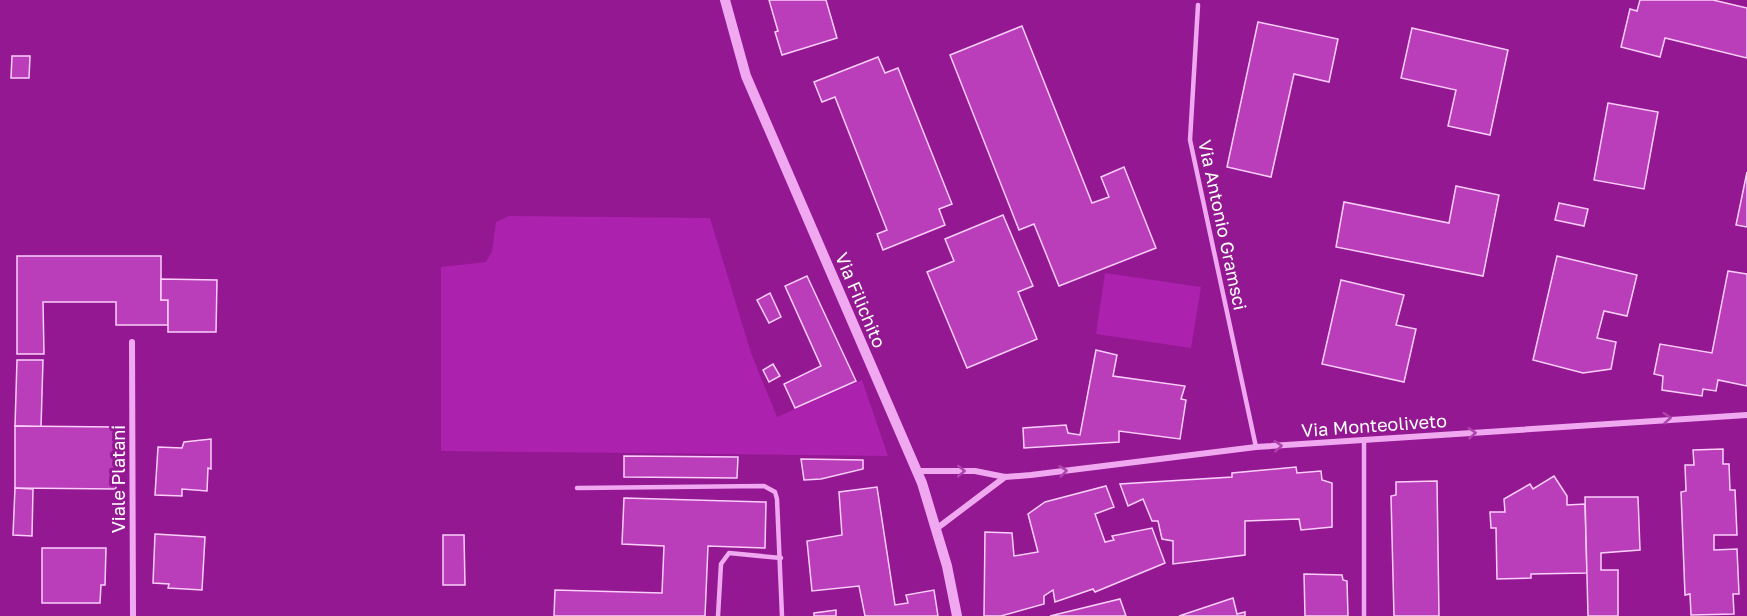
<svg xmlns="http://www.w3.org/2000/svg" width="1747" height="616" viewBox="0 0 1747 616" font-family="'Golos Text',sans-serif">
<rect width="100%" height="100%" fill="#931892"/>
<g fill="#ac21ad">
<path d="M509 216 710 218 751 353 777 417 862 380 888 456 441 451V267L486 262 492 251 496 222Z"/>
<path d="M1105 273 1201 287 1191 348 1096 334Z"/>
</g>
<g fill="#ba3dba" stroke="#fbcffb" stroke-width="1.5">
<path d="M769 0H826L837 38 782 55 775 32 778 31Z"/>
<path d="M1640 0H1713L1747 8V58L1665 38 1660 57 1621 47 1630 9 1637 11Z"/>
<path d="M1258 22 1338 39 1329 82 1294 74 1271 177 1227 167Z"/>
<path d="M1022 26 1092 203 1109 197 1101 177 1124 167 1156 248 1059 286 1034 224 1019 230 950 55Z"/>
<path d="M1412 28 1508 50 1490 135 1448 126 1456 90 1401 78Z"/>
<path d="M12 56H30L29 78H11Z"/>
<path d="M878 57 885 73 898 68 952 204 939 209 945 225 883 250 877 234 887 230 835 97 822 102 814 82Z"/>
<path d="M1608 103 1658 112 1644 189 1594 180Z"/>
<path d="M1747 172V227L1736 225Z"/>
<path d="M1456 186 1499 195 1483 276 1336 247 1344 202 1449 223Z"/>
<path d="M1559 203 1588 209 1584 226 1555 220Z"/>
<path d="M1003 215 1033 286 1018 292 1037 339 967 368 927 272 954 261 945 239Z"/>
<path d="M17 256H161V300H168V325H116V302H43L44 354H17Z"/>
<path d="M1557 256 1637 275 1627 316 1604 311 1597 338 1616 342 1611 369 1583 373 1533 360Z"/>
<path d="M1728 271 1747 274V386L1718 380 1716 391 1703 389 1702 396 1662 390 1663 376 1654 374 1660 344 1712 353Z"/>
<path d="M807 276 856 381 795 408 784 384 821 366 785 286Z"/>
<path d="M161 279 217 280 216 332H168V300H161Z"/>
<path d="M1341 280 1404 295 1396 325 1416 329 1404 382 1322 364Z"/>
<path d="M770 293 781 317 769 323 757 300Z"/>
<path d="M1096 350 1117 355 1113 376 1185 386 1181 399 1186 400 1180 439 1119 431V442L1024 448 1023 428 1066 425 1068 433 1080 435Z"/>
<path d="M17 360H43L41 427 15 426Z"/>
<path d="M773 364 780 376 769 382 763 370Z"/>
<path d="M15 426 116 427V489L15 488Z"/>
<path d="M211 439V469L208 468 207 491 182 489V496L155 495 158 447 182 448 184 442Z"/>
<path d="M1723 449V464H1729L1730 490H1735L1737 535H1714V550L1737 549 1739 594H1733L1734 614 1691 615 1690 594 1685 595 1681 492 1686 491 1685 465H1694L1693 450Z"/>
<path d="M624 456 738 457 737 478 624 477Z"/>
<path d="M801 459 863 460V469L821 479 804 480Z"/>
<path d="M1296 467 1297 473 1321 471 1322 480 1332 483V527L1301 530 1299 519 1245 521V555L1173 564V541L1162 539 1158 521H1152L1143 499 1128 506 1120 484 1232 477V473Z"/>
<path d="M1554 476 1567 496V505L1585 504 1587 573 1531 574V578L1497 579 1496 528H1491L1490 512H1505L1504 499 1530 484 1533 489Z"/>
<path d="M1437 481 1439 616H1394L1391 496 1396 495V482Z"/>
<path d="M1106 486 1114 507 1095 514 1105 542 1114 540 1112 536 1152 528 1165 563 1095 592 1093 589 1055 602 1053 590 1044 596V604L1001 616H984L985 532 1012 533 1014 556 1038 552 1028 514 1045 502Z"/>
<path d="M877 487 895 605 908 603 906 595 934 590 938 616H865L859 586 812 591 807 541 842 535 839 492Z"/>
<path d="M15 488 33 489 32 536 13 535Z"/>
<path d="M1585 497H1638L1640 550 1601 553V570H1618V616H1588Z"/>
<path d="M624 498 766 502 765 548 708 546 705 616H554L555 590 662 593 664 546 622 544Z"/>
<path d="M155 534 205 537 202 590 168 588 169 584 153 583Z"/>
<path d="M443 535H464L465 585H443Z"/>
<path d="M42 548H106L105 585H101L100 603H42Z"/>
<path d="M1304 574 1342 575 1343 580 1347 581 1348 616H1305Z"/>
<path d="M1233 598 1237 614 1245 612V616H1179Z"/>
<path d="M1120 599 1126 616H1050Z"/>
<path d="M836 610V616H814V613Z"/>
</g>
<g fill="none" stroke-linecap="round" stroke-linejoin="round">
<g stroke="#f0a8f0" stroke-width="4.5">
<path d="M1198 5 1190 140 1256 447"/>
<path d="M577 488 764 486 775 492 777 499 782 616"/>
<path d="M718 616 721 564 729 553 781 558"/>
<path d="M1364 616V441"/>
</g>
<g stroke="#f0a8f0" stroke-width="6">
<path d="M132 342 133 616"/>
<path d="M917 471H975L1005 477 1031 475 1256 447 1747 415"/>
<path d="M936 529 1005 477"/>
</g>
<path stroke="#f0a8f0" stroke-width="10" d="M725 0 746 76 922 483 947 566 957 616"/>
</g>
<defs><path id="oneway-chevron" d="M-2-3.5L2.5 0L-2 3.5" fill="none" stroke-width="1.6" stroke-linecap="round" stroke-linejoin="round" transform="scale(1.5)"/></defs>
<g stroke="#af43ae">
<use href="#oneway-chevron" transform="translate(1667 418) rotate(-4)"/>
<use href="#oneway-chevron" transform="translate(1472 433) rotate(-4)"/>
<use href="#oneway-chevron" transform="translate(1278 446) rotate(-3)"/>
<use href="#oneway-chevron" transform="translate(961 471)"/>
<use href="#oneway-chevron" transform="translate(1063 471) rotate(-7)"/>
</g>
<g text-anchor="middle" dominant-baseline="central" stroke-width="6" stroke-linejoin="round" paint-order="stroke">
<g font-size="18" fill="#fff" stroke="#931892">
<text transform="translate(1223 225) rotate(78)">Via Antonio Gramsci</text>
<text transform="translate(861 300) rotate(67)">Via Filichito</text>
<text transform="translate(1374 425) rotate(-4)">Via Monteoliveto</text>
<text transform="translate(118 479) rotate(-90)">Viale Platani</text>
</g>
</g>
</svg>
